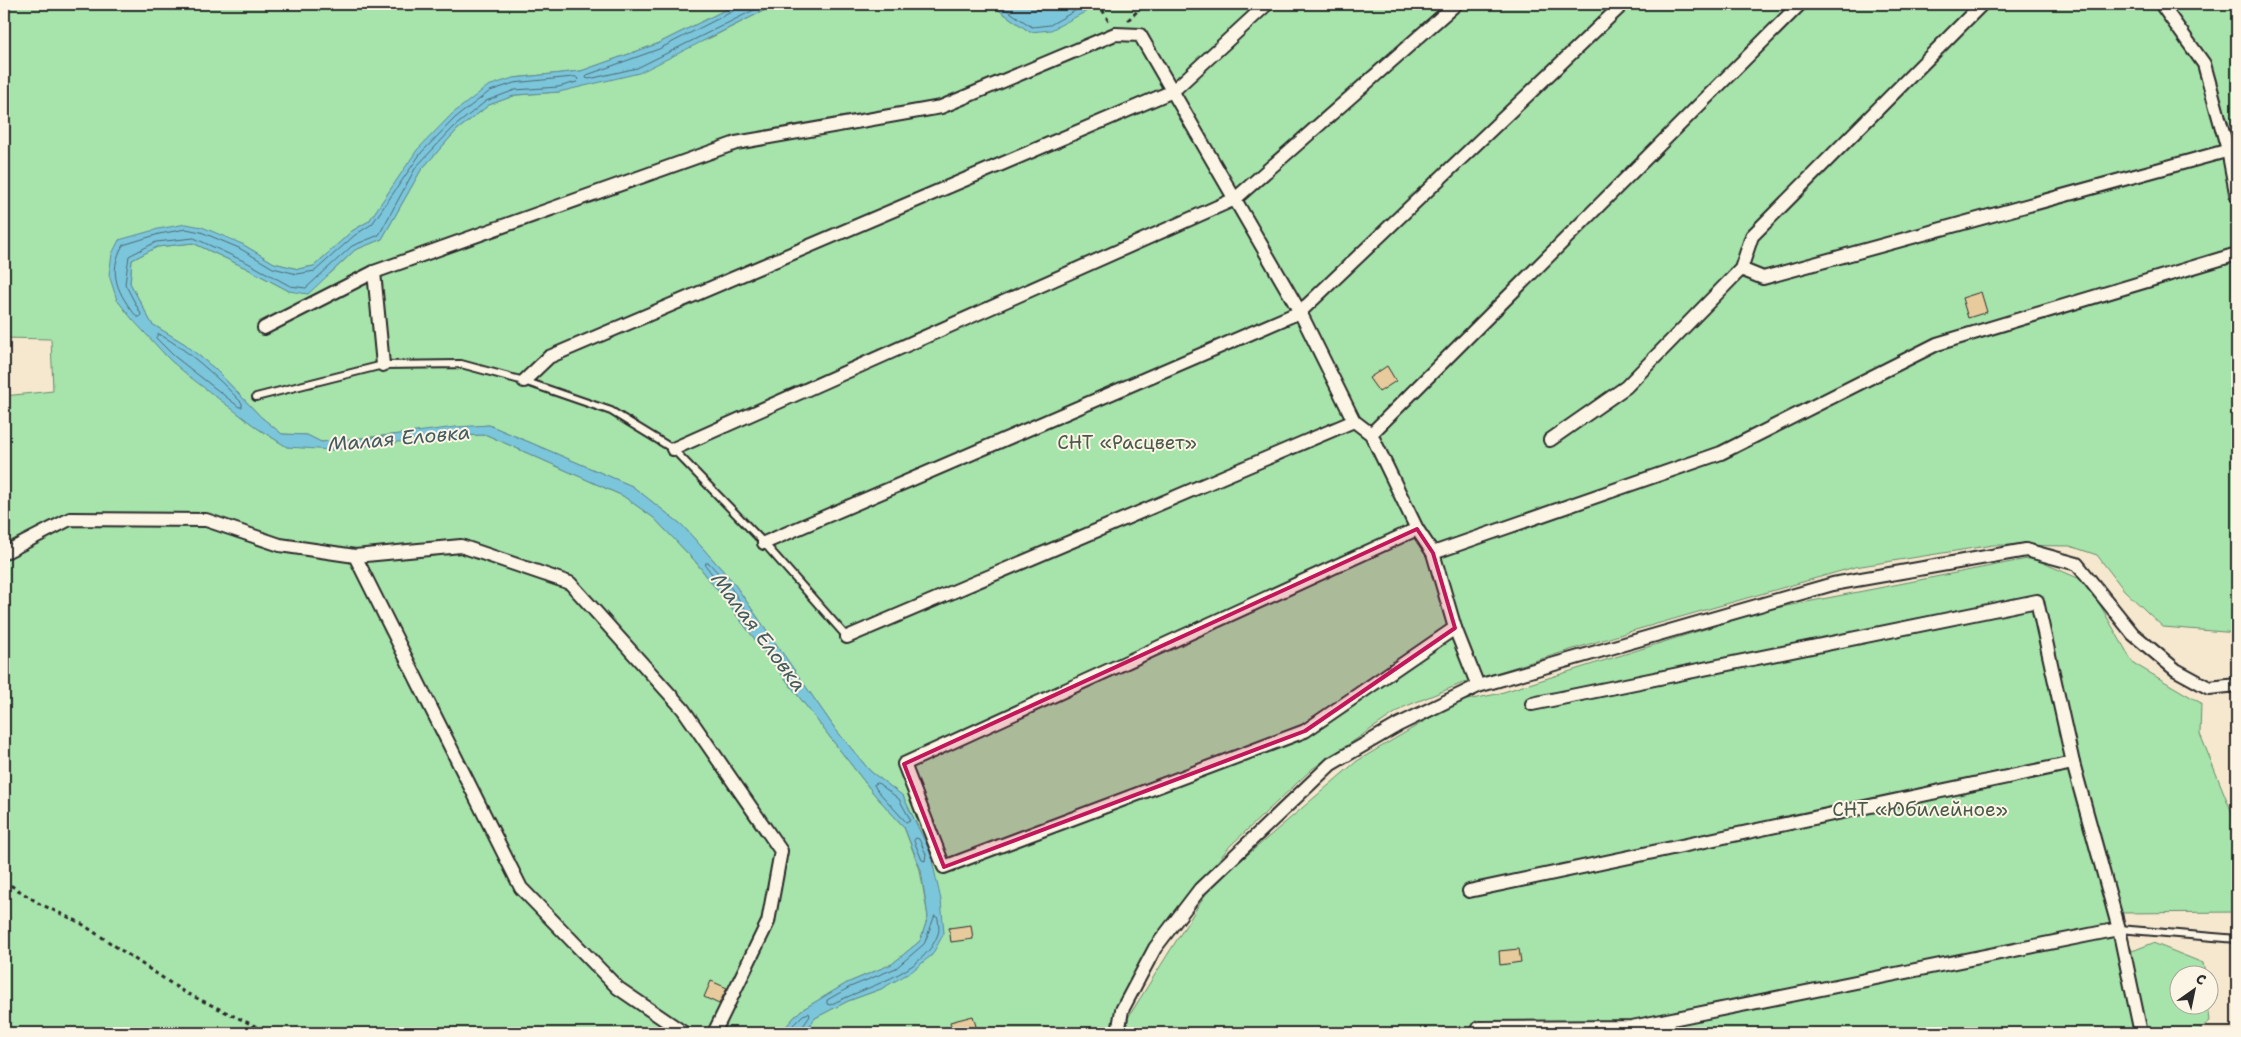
<svg xmlns="http://www.w3.org/2000/svg" width="2241" height="1037" viewBox="0 0 2241 1037" font-family="'Shantell Sans',sans-serif">
<rect width="100%" height="100%" fill="#f6e8cf"/>
<filter id="ink" filterUnits="userSpaceOnUse"><feTurbulence type="fractalNoise" baseFrequency=".02" numOctaves="2"/><feDisplacementMap in="SourceGraphic" scale="10" xChannelSelector="R" yChannelSelector="G"/><feConvolveMatrix kernelMatrix="1 2 1 2 8 2 1 2 1" color-interpolation-filters="sRGB"/></filter>
<g filter="url(#ink)">
<g fill="#a6e4ab" stroke="#68886b">
<path d="M4 4H737L657 44 581 71 513 78 390 191 369 221 352 231 314 266 298 269 274 263 242 244 119 240 117 300 170 360 257 428 287 447 446 436 487 435 623 496 654 518 695 561 839 749 874 794 904 827 920 870 928 917 920 941 892 964 847 983 800 1011 780 1033H4V396L53 391 51 339 4 338Z"/>
<path d="M777 4H990L1030 32 1085 12 1095 4H2237V633L2163 627 2124 590 2097 555 2070 546 1993 545 1855 567 1632 631 1463 683 1404 707 1312 769 1230 846 1149 945 1108 1033H804L815 1018 848 1001 881 989 932 955 930 852 903 796 870 771 836 730 733 582 682 525 632 486 489 425 321 442 307 435 282 434 261 417 216 370 185 344 152 324 130 283 132 260 157 247 193 243 246 268 289 291 331 273 355 250 382 239 421 170 457 130 489 105 516 95 559 92 710 38Z"/>
<path d="M1028 4H1056L1039 10Z"/>
<path d="M2032 558 2087 582 2133 663 2201 703 2200 734 2237 825V912L2120 913 2132 951 2153 943 2203 963 2205 974H2178V1004L2208 1005 2210 1021 2195 1033H1125L1129 1016 1210 887 1357 761 1457 702 1497 694 1766 610Z"/>
</g>
<g fill="#7cc6dc" stroke="#5c8895">
<path d="M737 4H777L639 73 559 92 516 95 489 105 457 130 421 170 382 239 355 250 308 294 289 291 246 268 193 243 157 247 132 260 130 283 152 324 185 344 216 370 261 417 282 434 307 435 321 442 376 437 456 427 489 425 632 486 682 525 733 582 836 730 870 771 903 796 930 852 941 900 944 933 932 955 911 972 881 989 848 1001 815 1018 804 1033H780L800 1011 847 983 892 964 920 941 928 917 921 870 904 827 874 794 839 749 695 561 654 518 623 496 487 435 446 436 333 450 287 447 257 428 190 377 170 360 132 319 117 300 109 275 112 254 119 240 158 229 186 224 202 227 242 244 274 263 298 269 314 266 352 231 369 221 417 150 452 114 488 86 513 78 581 71 657 44Z"/>
<path d="M990 4H1028L1039 10 1056 4H1095L1085 12 1051 30 1030 32Z"/>
</g>
<g fill="none" stroke-linecap="round" stroke-linejoin="round">
<g stroke="#4b6972" stroke-width="1">
<path d="M738 4 735 10 659 49 587 75 586 78 589 79 637 68 766 4"/>
<path d="M998 4 1032 27 1050 25 1087 4"/>
<path d="M576 77 578 79 577 82 558 87 515 90 486 101 454 127 416 167 379 235 352 246 306 288 290 286 248 263 194 238 156 242 129 256 125 284 141 314 140 317H137C118 294 107 273 123 245L159 234 186 229 201 232 239 248 273 268 297 274 315 271 355 235 372 224 421 153 455 118 490 91 514 83Z"/>
<path d="M159 334C191 352 217 377 242 403V407H239L174 356 156 338Z"/>
<path d="M706 563H709L729 585 752 619 751 622H748L706 566Z"/>
<path d="M878 783 899 799 910 819 909 822H906L877 790 874 785Z"/>
<path d="M916 838 919 839 926 854 925 861 922 860 914 841Z"/>
<path d="M935 916 938 918C938 923 940 929 938 934 924 974 864 987 830 1005L827 1004V1000L850 987 896 968 924 944Z"/>
<path d="M785 1033 803 1015 809 1013 810 1016 801 1029 800 1033"/>
</g>
</g>
<g fill="#e8cb9c" stroke="#2b2b2b">
<path d="M1981 292 1987 312 1968 318 1962 298Z"/>
<path d="M1387 366 1396 381 1379 392 1369 378Z"/>
<path d="M971 925 973 939 951 942 949 928Z"/>
<path d="M1519 949 1521 962 1500 965 1499 951Z"/>
<path d="M711 981 727 988 719 1004 704 997Z"/>
<path d="M973 1016 978 1033H953L950 1022Z"/>
</g>
<g fill="none" stroke-linecap="round" stroke-linejoin="round">
<g stroke="#2b2b2b" stroke-width="10">
<g id="service">
<path d="M256 397 383 365 461 364 524 381 611 411 673 449 764 543 847 637"/>
<path d="M2119 929 2237 939"/>
</g>
</g>
<g stroke="#2b2b2b" stroke-width="16">
<g id="minor">
<path d="M2161 4 2204 64 2228 150 2237 198"/>
<path d="M1741 269 1763 278 2237 148"/>
<path d="M374 272 383 365"/>
<path d="M264 328 374 272 736 143 941 107 1115 34 1140 35 1300 312 1354 421 1371 434 1417 529 1433 553 1455 628 1478 686"/>
<path d="M524 381 549 357 1173 91 1267 4"/>
<path d="M1371 434 1800 4"/>
<path d="M1550 440 1626 387 1741 269 1752 236 1982 4"/>
<path d="M673 449 1235 199 1456 4"/>
<path d="M1417 529 904 764 944 867 1305 731 1455 628"/>
<path d="M764 543 1300 312 1623 4"/>
<path d="M4 553 70 519 206 520 280 545 355 556 461 546 570 583 683 709 781 851 768 922 714 1033"/>
<path d="M1433 553 1721 453 1937 344 2237 254"/>
<path d="M355 556 521 888 618 988 684 1033"/>
<path d="M847 637 1354 421"/>
<path d="M1532 704 2037 601 2073 763 2119 929 2141 1033"/>
<path d="M1469 891 2073 763"/>
<path d="M1479 1028 1632 1027 2119 929"/>
<path d="M1118 1033 1122 1010 1155 948 1200 889 1331 764 1398 725 1478 686 1833 584 2026 550 2077 564 2133 634 2176 670 2209 688 2237 685"/>
</g>
</g>
<g stroke="#2b2b2b" stroke-width="3" stroke-dasharray="4 4" stroke-linecap="butt">
<path d="M1088 4 1102 9 1109 22"/>
<path d="M1128 20 1145 4"/>
<path d="M4 881 40 904 79 922 184 992 259 1028 277 1033"/>
</g>
<use href="#service" stroke="#fcf5e5" stroke-width="6"/>
<use href="#minor" stroke="#fcf5e5" stroke-width="12"/>
</g>
</g>
<path fill="#c2185b" fill-opacity="0.2" stroke="#c2185b" stroke-width="4" stroke-linejoin="round" d="M1417 529 1433 553 1455 628 1305 731 944 867 904 764Z"/>
<g text-anchor="middle" dominant-baseline="central" stroke-width="4" stroke-linejoin="round" paint-order="stroke">
<g font-size="19" fill="#4a594b" stroke="#fcf5e5">
<text x="1127" y="442">СНТ «Расцвет»</text>
<text x="1920" y="809">СНТ «Юбилейное»</text>
</g>
<g font-size="20" font-style="italic" fill="#435a60" stroke="#fcf5e5">
<text transform="translate(399 438) rotate(-5)">Малая Еловка</text>
<text transform="translate(759 632) rotate(53)">Малая Еловка</text>
</g>
</g>
<rect width="2241" height="1037" fill="none" stroke="#fcf5e5" stroke-width="20"/>
<rect x="10" y="10" width="2221" height="1017" fill="none" stroke="#2b2b2b" stroke-width="2" filter="url(#ink)"/>
<g transform="translate(2194 990) rotate(33)"><circle r="24" fill="#fcf5e5" stroke="#a8a49b"/>
<path d="M0-4L9 19L0 12L-9 19Z" fill="#2b2b2b"/>
<text y="-8" font-size="14" font-weight="bold" text-anchor="middle" fill="#2b2b2b">С</text>
</g>
</svg>
